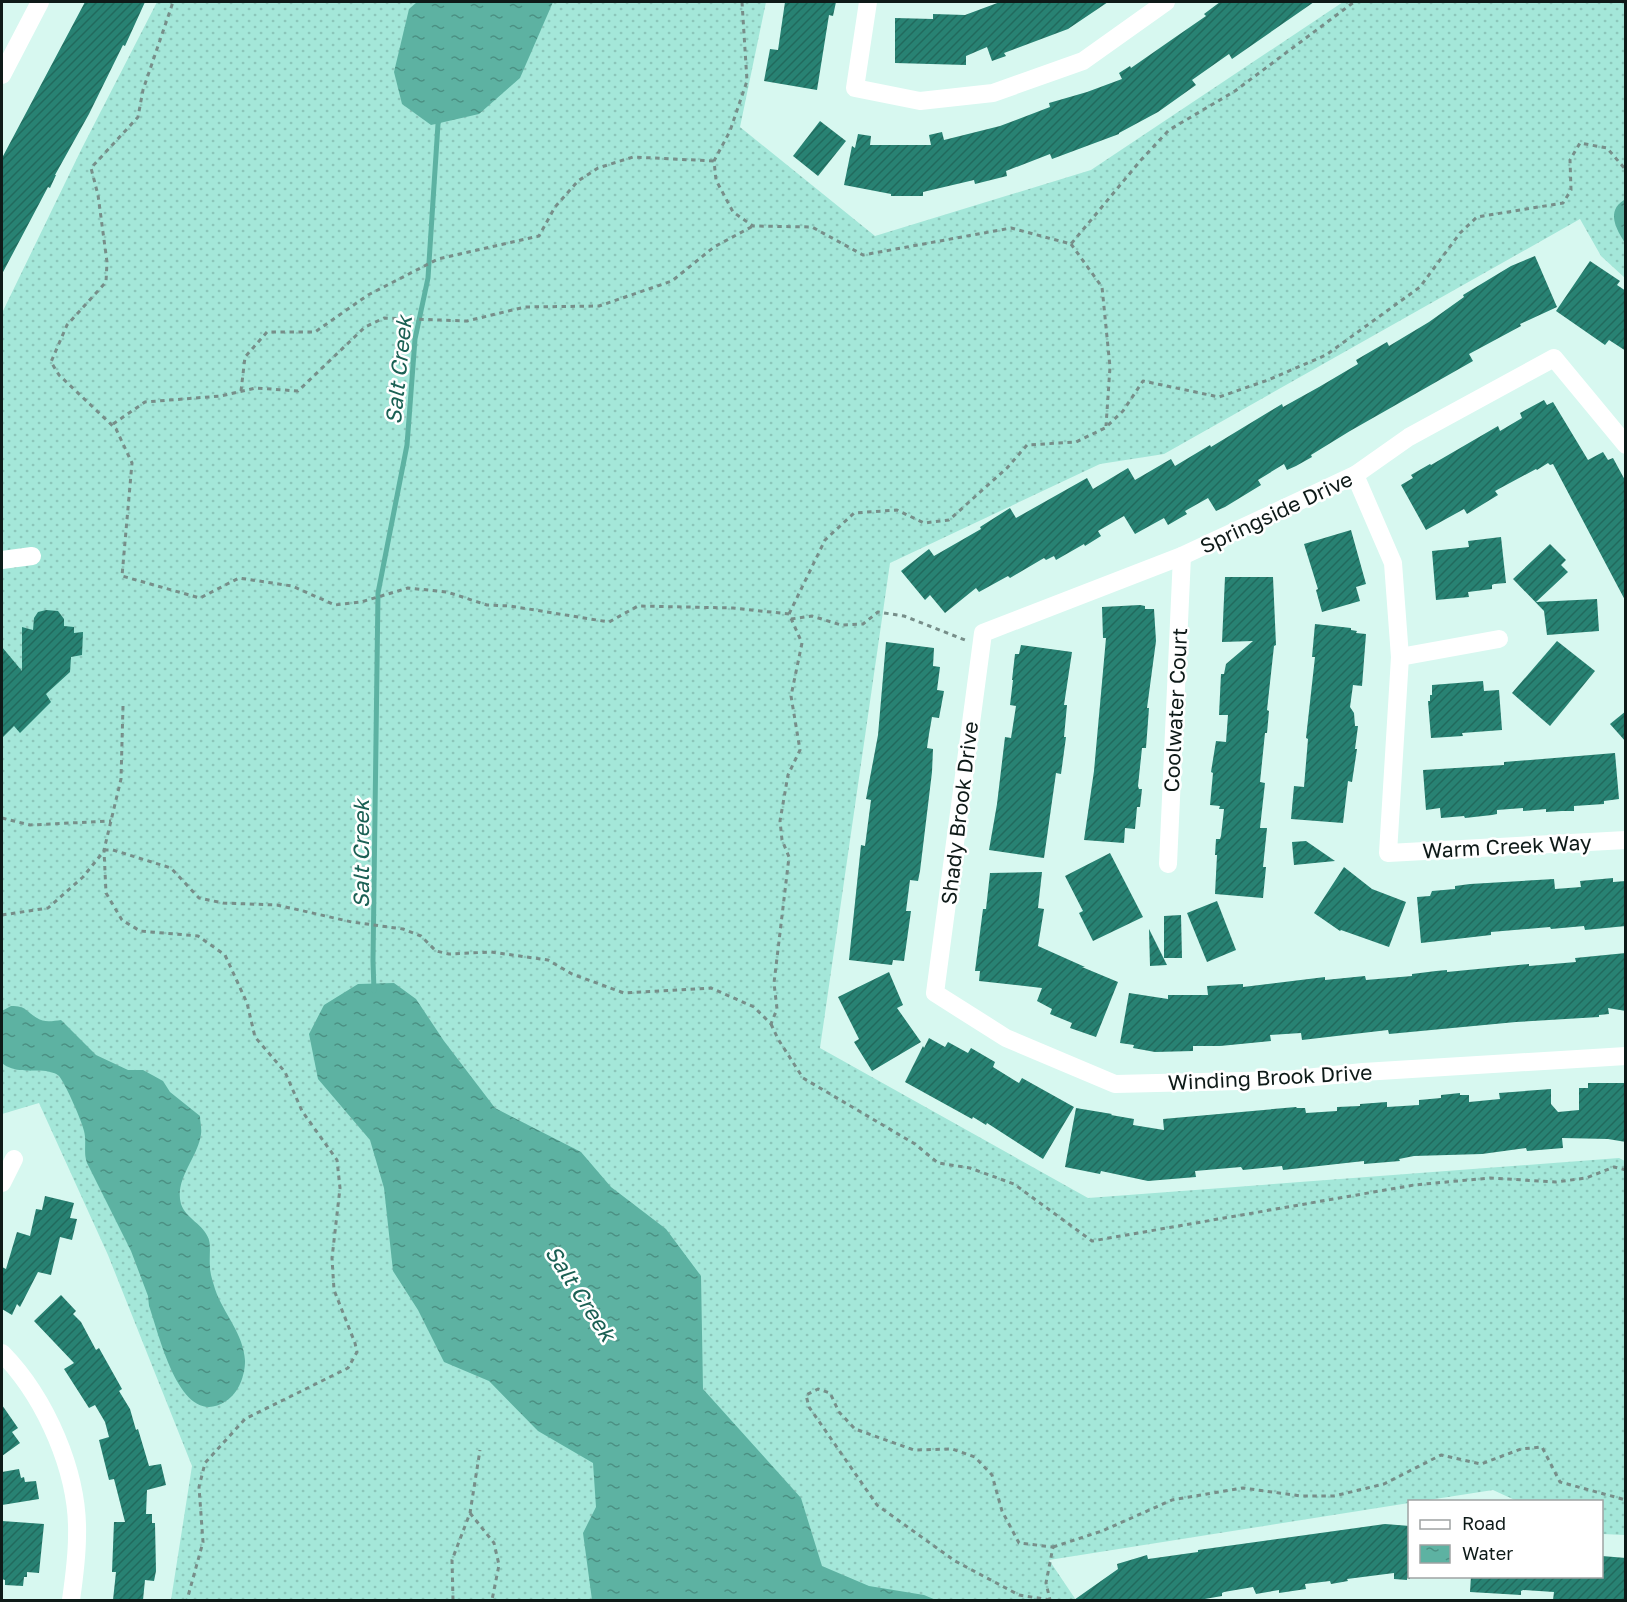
<svg xmlns="http://www.w3.org/2000/svg" width="1627" height="1602" viewBox="0 0 1627 1602" font-family="'Golos Text',sans-serif">
<defs>
<pattern id="grass-dots" width="8" height="8" patternUnits="userSpaceOnUse" patternTransform="scale(1.5)"><rect width="8" height="8" fill="#a4e7d9"/><path d="M2 2h.1M6 6h.1" fill="none" stroke="#8cc6ba" stroke-width="1.8" stroke-linecap="round"/></pattern>
<pattern id="water-ripples" width="26" height="14" patternUnits="userSpaceOnUse" patternTransform="scale(1.5)"><rect width="26" height="14" fill="#5db2a2"/><path d="M2 4q2-2 4 0t4 0M15 11q2-2 4 0t4 0" fill="none" stroke="#4b9083"/></pattern>
<pattern id="building-hatch" width="6" height="6" patternUnits="userSpaceOnUse" patternTransform="scale(1.5)"><rect width="6" height="6" fill="#288273"/><path d="M-1 1l2-2M0 6l6-6M5 7l2-2" fill="none" stroke="#216a5d"/></pattern>
</defs>
<rect width="100%" height="100%" fill="#d7f8f0"/>
<path fill="url(#grass-dots)" d="M157 2H766L740 127 875 236 1091 170 1343 2H1625V278L1601 256 1580 219 1164 454 1100 464 890 563 820 1048 1088 1198 1619 1158 1625 1161V1535L1602 1534V1502L1517 1501 1493 1490 1422 1501 1410 1502 1409 1503 1049 1560 1076 1600H171L192 1466 108 1255 39 1103 2 1114V313L82 148Z"/>
<g fill="url(#water-ripples)">
<path d="M417 2H553L520 78 479 114 431 125 402 104 394 72 409 9Z"/>
<path d="M1624 200H1626L1625 243C1616 229 1606 211 1624 200Z"/>
<path d="M394 983 416 999 444 1041 495 1108 581 1152 611 1187 666 1229 701 1276 703 1389 801 1498 822 1566 869 1586 924 1595 936 1600H592L583 1533 596 1507 593 1463 538 1431 489 1381 444 1362 418 1310 393 1271 384 1188 370 1140 318 1079 309 1034 324 1005 358 984Z"/>
<path d="M11 1006C27 1006 25 1011 37 1018 44 1023 53 1021 61 1020L96 1055 128 1070H143L163 1081 170 1092 200 1116C200 1122 202 1129 201 1134 198 1158 174 1179 181 1204 186 1219 204 1224 209 1240 211 1248 209 1258 210 1267 210 1274 213 1282 215 1289 223 1313 244 1334 245 1361 245 1375 239 1393 226 1401 180 1432 159 1333 149 1306L148 1296 131 1251 87 1163C83 1152 87 1142 84 1131 82 1121 65 1083 59 1076 56 1073 50 1072 46 1071 32 1070 13 1073 2 1063V1011Z"/>
</g>
<g fill="none" stroke-linecap="round" stroke-linejoin="round">
<path stroke="#5db2a2" stroke-width="5" d="M374 991 373 961 378 593 407 445 415 339 428 278 438 124 440 117"/>
</g>
<g fill="url(#building-hatch)">
<path d="M85 2H145L125 46 123 45 89 114 55 175H56L50 188 48 187 2 274V158Z"/>
<path d="M785 2H836L833 16 829 15 817 90 764 81 770 49 778 50Z"/>
<path d="M1000 2H1108L1068 29 1004 53 1006 56 992 61 987 47 966 56V65L895 63V18L933 19V14L965 15Z"/>
<path d="M1220 2H1314L1232 59 1229 54 1192 80 1196 85 1158 112 1119 133V134L1052 159 1050 154 1006 171 1007 176 975 184 974 180 923 192V196H891V194L844 185 852 146 855 148 858 134 871 136 870 145H931L929 135 942 132 944 140 1000 126 1050 107 1049 103 1087 92 1122 79 1119 73 1130 66 1131 68 1177 36 1206 16 1204 14Z"/>
<path d="M820 121 846 141 818 176 793 156Z"/>
<path d="M1535 256 1557 307 1520 324 1521 326 1469 354 1473 361 1350 431 1311 455 1312 457 1296 466 1287 470 1284 464 1258 480 1261 485 1225 507 1216 511 1208 498 1185 511 1187 514 1168 525 1164 518 1135 534 1124 516 1098 531 1101 536 1085 546 1084 544 1056 560 1054 556 1046 560 1044 558 1010 578 1008 576 979 592 976 588 945 613 930 595 925 600 901 571 929 549 934 556 981 529 980 527 1010 508 1016 518 1087 478 1093 489 1128 468 1135 480 1171 459 1175 466 1210 445 1211 447 1282 404 1283 407 1319 387 1358 364 1356 360 1387 342 1389 346 1429 322 1464 297 1463 295 1511 266Z"/>
<path d="M1590 261 1620 281 1617 285 1626 291V351L1609 340 1605 345 1556 311Z"/>
<path d="M1544 400 1547 405 1553 402 1588 460 1603 452 1608 460 1613 458 1626 482V602L1553 464 1550 465 1548 463 1537 470 1536 469 1495 491 1498 495 1467 514 1464 509 1426 530 1401 485 1413 478 1411 475 1430 464 1431 465 1498 426 1500 431 1522 418 1520 413Z"/>
<path d="M1351 530 1366 584 1356 587 1360 601 1322 612 1316 590 1318 589 1304 544Z"/>
<path d="M1501 537 1506 583 1494 584 1492 585V589L1468 592 1469 597 1436 600 1432 551 1469 547 1468 541Z"/>
<path d="M1550 544 1566 560 1561 565 1568 572 1536 602 1597 599 1599 631 1547 635 1544 611 1513 579Z"/>
<path d="M1225 577H1273L1276 645 1274 646 1267 710 1269 711 1267 733H1265L1260 782 1265 783 1260 828H1267L1263 867H1266L1263 898 1215 894 1217 855H1215L1216 839H1220L1221 836 1224 809H1219L1220 806 1210 805 1213 773 1211 772 1216 741 1226 742 1228 715H1219L1221 674H1224L1226 664 1253 641 1222 642Z"/>
<path d="M1140 605 1145 606V609H1154L1156 641 1147 708H1149L1146 748H1142L1138 786 1139 789H1142L1140 807H1137L1135 829 1125 828 1124 843 1084 840 1094 771 1106 638H1103L1102 607Z"/>
<path d="M46 610 58 611 64 619V626L74 627V633L83 632 82 655 71 657 70 672 46 694 51 702 20 733 14 726 2 738V647L22 671V627L33 630 34 618 38 612Z"/>
<path d="M1315 624 1351 628V630L1357 631 1356 633 1366 634 1362 686 1353 685 1350 707 1354 713 1355 726H1358L1355 749H1357L1352 782 1348 781 1343 823 1291 819 1294 786 1304 787 1308 739 1306 738 1315 657H1312Z"/>
<path d="M1557 641 1595 671 1550 726 1512 693Z"/>
<path d="M886 642 934 648 933 666 940 667 937 690 944 691 939 718 932 717 929 734 927 748 933 749 932 772 920 871 918 881 910 880 906 911H911L904 961 893 960 892 965 849 960 861 845 865 846 871 800 866 799 878 735Z"/>
<path d="M1021 645 1072 652 1064 705H1067L1064 737H1066L1061 774 1056 773 1044 858 989 850 997 804 1005 737 1011 738 1016 706 1010 705 1013 680H1012L1015 654H1019Z"/>
<path d="M1483 681 1484 691 1499 690 1502 730 1462 733 1463 736 1431 738 1428 701H1430V695H1432V685Z"/>
<path d="M1626 711V742L1610 724Z"/>
<path d="M1615 753 1619 799 1604 801V804L1574 806V811H1562L1546 812V809L1523 811V808L1497 810V814L1492 815 1465 818 1464 816 1441 818 1440 808 1426 810 1423 770 1504 765V762Z"/>
<path d="M1306 841 1335 861 1294 865 1292 842Z"/>
<path d="M1110 853 1143 917 1093 941 1079 913 1083 911 1065 876Z"/>
<path d="M1344 867 1372 889 1406 902 1389 947 1341 930 1340 931 1314 913Z"/>
<path d="M1042 872 1038 908 1044 909 1038 946 1085 967H1082L1118 982 1096 1037 1070 1028 1072 1023 1050 1014 1052 1009 1037 1001 1042 988 979 981 980 971H975L983 909H986L990 873Z"/>
<path d="M1613 878V882L1626 881V926L1585 930 1584 926 1551 929 1550 927 1491 932V935L1421 943 1417 897 1430 896 1432 891 1455 889V886L1470 884 1554 879 1555 889 1581 887 1580 881Z"/>
<path d="M1217 901 1236 950 1207 962 1187 913Z"/>
<path d="M1181 915 1182 958H1164V916Z"/>
<path d="M1149 929 1167 965 1150 966Z"/>
<path d="M1626 953V1011L1608 1008 1609 1014 1599 1015V1017L1516 1022 1389 1034 1388 1030 1302 1040 1301 1033 1270 1035 1271 1041 1220 1046H1193V1051L1155 1052 1133 1048 1134 1045 1120 1043 1129 993 1168 999V995H1208L1207 986 1243 984V987L1325 977V980L1365 976 1366 980 1412 976V974L1436 971 1447 970V972L1529 964V966L1576 962 1575 958Z"/>
<path d="M889 972 903 1005 897 1008 921 1042 872 1071 854 1042 859 1039 838 997Z"/>
<path d="M929 1038 945 1047 948 1042 968 1053 971 1048 995 1062 993 1067 1019 1083 1022 1078 1074 1107 1043 1159 987 1123 986 1125 973 1117 972 1119 905 1082 923 1046 924 1048Z"/>
<path d="M1588 1083H1626V1142L1608 1139 1562 1138 1563 1148 1527 1151 1526 1148 1482 1154 1414 1156 1399 1159 1400 1161 1364 1164V1161L1283 1170 1282 1166 1243 1170 1241 1167 1195 1171 1196 1177 1148 1181 1101 1171 1100 1174 1065 1167 1076 1108 1112 1114 1111 1115 1134 1119 1133 1125 1164 1130 1163 1119 1296 1107 1297 1108H1305L1306 1113 1337 1111V1107L1360 1106V1104L1387 1102V1107L1419 1105V1100L1441 1098V1095L1460 1093V1095H1469V1102L1500 1099 1499 1093 1551 1089V1104L1558 1112 1579 1110V1088H1588Z"/>
<path d="M45 1196 74 1203 70 1218 77 1219 72 1240 60 1237 51 1275 38 1272 20 1307 17 1304 12 1315 2 1309V1267L6 1269 17 1232 30 1236 36 1209 42 1210Z"/>
<path d="M61 1295 76 1311 73 1314 81 1322 96 1350 99 1348 122 1389 119 1391 130 1409 136 1430 138 1429 149 1466 161 1464 166 1485 147 1490 146 1514H152V1523H155L156 1571 154 1581 145 1580 143 1600H113L116 1572H112L114 1522H125L114 1479 109 1480 99 1440 109 1437 105 1422 95 1405 89 1408 64 1369 74 1363 34 1321Z"/>
<path d="M2 1405 18 1428 12 1432 20 1443 2 1456Z"/>
<path d="M19 1469 21 1478 24 1477 25 1482 36 1481 39 1499 2 1505V1472Z"/>
<path d="M2 1521 44 1524 39 1573 27 1572V1577H24L23 1586 5 1585V1580L2 1579Z"/>
<path d="M1385 1524 1410 1526V1579L1407 1578V1580L1394 1579V1573L1347 1579 1348 1581 1331 1584 1330 1581 1305 1584 1306 1589 1279 1593V1590L1256 1594 1253 1587 1224 1592 1222 1593V1596L1199 1600H1074L1118 1569 1117 1564 1147 1555 1148 1559 1198 1552V1550Z"/>
<path d="M1602 1556 1626 1558V1600H1553L1554 1592 1523 1590 1521 1591V1595L1470 1592 1471 1576H1602Z"/>
</g>
<g fill="none" stroke-linecap="round" stroke-linejoin="round">
<g stroke="#778e89" stroke-width="3" stroke-dasharray="4.5 4.5" stroke-linecap="butt">
<path d="M742 2 747 81 730 131 714 161 716 180 733 212 753 226 812 227 863 255 1011 228 1071 244 1141 160 1169 130 1235 91 1354 2"/>
<path d="M1071 244 1102 287 1110 367 1106 426"/>
<path d="M241 391 245 357 267 332H315L368 295 438 259 539 236 555 207 578 181 598 168 633 157 714 161"/>
<path d="M113 424 145 402 221 396 256 388 298 391 365 327 384 318 467 321 525 307 599 306 672 281 714 247 753 226"/>
<path d="M789 614 825 540 854 513 897 510 924 523 949 520 1007 468 1027 445 1076 442 1105 428 1123 411 1143 381 1219 397 1268 380 1326 355 1420 287 1460 233 1477 217 1563 203 1571 190 1570 160 1580 143 1607 148 1626 170"/>
<path d="M791 619 812 616 841 625 863 624 878 612 904 616 965 640"/>
<path d="M123 706 121 779 104 850 106 893 122 920 140 931 198 936 225 955 247 1003 255 1037 285 1072 302 1111 337 1160 340 1188 332 1258 334 1290 355 1343 357 1352 348 1368 245 1419 205 1463 199 1487 203 1542 187 1600"/>
<path d="M2 818 30 825 111 821"/>
<path d="M104 850H113L171 868 199 898 223 903 277 905 352 922 403 929 421 936 436 951 449 954 491 952 548 960 572 974 624 993 711 988 754 1007 771 1024 777 1009 774 983 789 857 782 840 780 821 788 775 800 750 791 696 802 643 789 614 733 608 638 606 609 622 510 606 487 605 447 592 408 588 361 602 335 605 292 586 239 578 200 598 122 576 132 463 116 429 59 375 51 362 67 325 106 282 107 262 98 195 91 168 138 117 143 90 173 2"/>
<path d="M2 915 48 908 83 877 104 851"/>
<path d="M771 1024 778 1039 803 1078 915 1144 938 1163 970 1168 1014 1184 1092 1241 1414 1185 1490 1178 1556 1182 1586 1178 1614 1167 1626 1170"/>
<path d="M470 1513 494 1543 499 1565 492 1600"/>
<path d="M1053 1547 1102 1531 1172 1500 1243 1488 1301 1496H1334L1384 1484 1441 1455 1481 1464 1521 1449 1542 1447 1560 1482 1626 1500"/>
<path d="M453 1600 452 1560 470 1513 480 1450"/>
<path d="M1050 1600 1019 1595 955 1561 877 1505 809 1407 806 1395 818 1389 830 1393 839 1412 855 1429 914 1450 952 1449 975 1457 992 1475 1002 1511 1019 1543 1053 1547 1046 1583 1050 1600"/>
</g>
<g stroke="#fff" stroke-width="18">
<path d="M868 2 855 88 920 101 993 93 1083 61 1166 2"/>
<path d="M2 75 40 2"/>
<path d="M1626 445 1554 358 1409 437 1355 475 1182 556 983 633 935 993 1006 1038 1115 1084 1286 1080 1363 1072 1626 1056"/>
<path d="M1355 475 1393 563 1400 657 1388 853 1626 840"/>
<path d="M2 560 32 556"/>
<path d="M1400 657 1499 639"/>
<path d="M1168 864 1182 556"/>
<path d="M2 1183 14 1159"/>
<path d="M2 1353C46 1398 79 1473 77 1536 77 1558 74 1579 71 1600"/>
</g>
</g>
<g text-anchor="middle" dominant-baseline="central" stroke-width="5" stroke-linejoin="round" paint-order="stroke">
<g font-size="21" fill="#0e1a18" stroke="#fff">
<text transform="translate(1276 512) rotate(-25)">Springside Drive</text>
<text transform="translate(1175 710) rotate(-87)">Coolwater Court</text>
<text transform="translate(959 813) rotate(-83)">Shady Brook Drive</text>
<text transform="translate(1507 846) rotate(-3)">Warm Creek Way</text>
<text transform="translate(1270 1077) rotate(-3)">Winding Brook Drive</text>
</g>
<g font-size="22" font-style="italic" fill="#1b6054" stroke="#fff">
<text transform="translate(398 370) rotate(-84)">Salt Creek</text>
<text transform="translate(360 854) rotate(-90)">Salt Creek</text>
<text transform="translate(581 1293) rotate(57)">Salt Creek</text>
</g>
</g>
<rect width="1627" height="1602" fill="none" stroke="#0e1a18" stroke-width="6"/>
<rect x="1408" y="1500" width="195" height="78" fill="#ffffff" stroke="#9fa3a3" stroke-width="1.5"/>
<rect x="1420" y="1520" width="30" height="9" fill="#ffffff" stroke="#9fa3a3" stroke-width="1.5"/>
<text x="1462" y="1530" font-size="18" fill="#0e1a18">Road</text>
<rect x="1420" y="1545" width="30" height="18" fill="url(#water-ripples)" stroke="#9fa3a3" stroke-width="1.5"/>
<text x="1462" y="1560" font-size="18" fill="#0e1a18">Water</text>
</svg>
